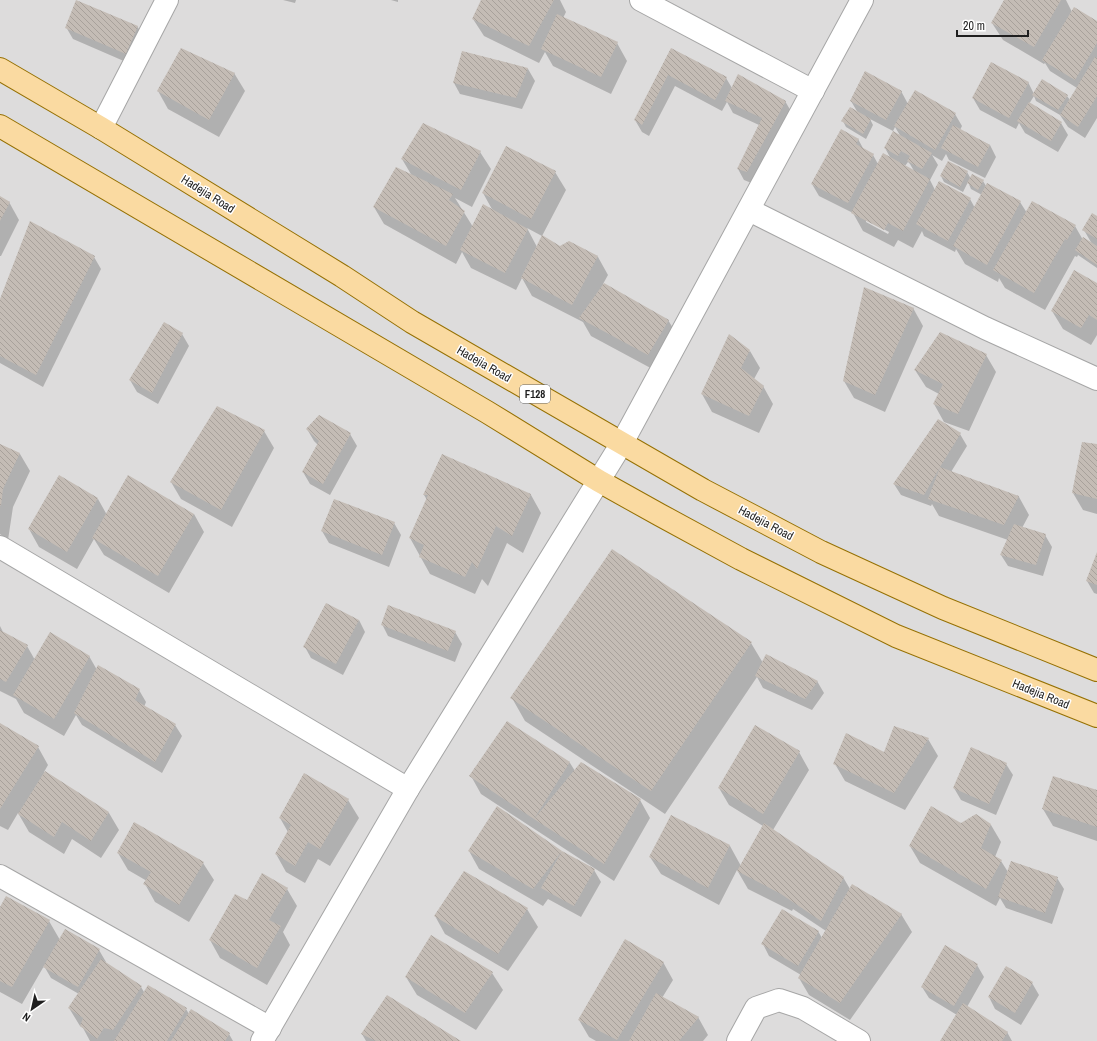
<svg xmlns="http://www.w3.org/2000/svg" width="1097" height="1041" viewBox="0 0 1097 1041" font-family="'Archivo Narrow',sans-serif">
<defs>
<pattern id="building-back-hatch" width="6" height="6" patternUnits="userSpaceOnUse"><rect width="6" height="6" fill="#c4bcb5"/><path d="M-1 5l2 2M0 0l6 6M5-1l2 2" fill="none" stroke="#a8a19b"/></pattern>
</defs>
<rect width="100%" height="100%" fill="#f0ede6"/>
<rect fill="#dddcdc" x="0" y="0" width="1097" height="1041"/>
<g fill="#0003" fill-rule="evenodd">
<path d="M283 0H296L295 3Z"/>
<path d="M391 0H398V2Z"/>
<path d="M482 0H560L566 12 563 18 617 43 627 61 611 94 553 66 545 52 539 63 484 36 473 19Z"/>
<path d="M1005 0H1066L1072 12 1097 22V118L1085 138 1068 127 1060 115 1036 101 1034 96 1029 104 1061 123 1068 135 1058 152 1025 133 1019 123 1016 129 980 110 973 98 1028 82 1034 94 1067 96 1070 100 1077 88 1050 71 1045 63 1044 64 1003 40 992 23Z"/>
<path d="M137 26 144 38 133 65 73 39 66 27Z"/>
<path d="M672 49 726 78 732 88 785 101 792 113 754 184 744 180 738 169 759 125 733 113 727 102 722 111 675 86 649 136 642 132 635 120Z"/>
<path d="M463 52 528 69 535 81 522 109 460 94 454 83Z"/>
<path d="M234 73 245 91 219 137 168 109 158 91Z"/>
<path d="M901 91 908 104 955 114 962 126 960 130 990 145 996 157 985 178 949 160 946 154 942 161 932 155 938 165 930 180 935 190 970 199 975 208 982 195 971 189 968 182 963 192 944 182 941 176 967 172 971 179 983 181 986 186 1020 202 1027 213 1075 226 1083 240 1092 244 1084 230 1097 217V268L1078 255 1077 257 1075 256 1045 310 1005 288 999 278 998 282 965 264 956 249 955 252 924 236 922 231 913 248 898 240 894 247 863 231 853 213 819 196 812 184 858 139 864 150 873 155 878 164 891 159 885 148 901 137 895 127 893 131 870 119 873 125 866 139 846 127 843 121 858 113 851 101ZM908 162 910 164 914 171 905 166ZM866 220 889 232 888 234 866 222Z"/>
<path d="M480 152 491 169 472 207 455 198 473 227 493 211 483 193 555 172 566 190 542 236 527 228 537 247 560 248 569 242 598 257 608 275 603 284 668 320 679 338 658 372 591 336 583 322 532 296 522 278 516 290 471 268 462 252 456 264 384 224 374 207 412 176 402 159Z"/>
<path d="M0 198 9 202 19 220 1 256H0Z"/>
<path d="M94 257 101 269 43 387 0 363V301Z"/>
<path d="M1097 284V335L1091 345 1063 329 1052 311Z"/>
<path d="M913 308 923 326 885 412 854 398 844 381Z"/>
<path d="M182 334 189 346 158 404 137 392 130 380Z"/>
<path d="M750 351 760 368 754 379 763 386 773 404 759 433 712 412 702 394Z"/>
<path d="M986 355 996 372 969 431 944 422 934 404 939 394 926 387 915 370Z"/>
<path d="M307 429 350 434 357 446 330 495 310 484 303 472 318 445 314 441Z"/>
<path d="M264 431 274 448 232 527 181 499 171 482Z"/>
<path d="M960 434 967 446 951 472 1019 497 1029 515 1022 528 1045 535 1052 547 1043 576 1008 566 1001 555 1008 540 939 516 932 504 931 506 901 495 894 484Z"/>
<path d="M0 445 20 454 30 471 13 507 8 540 0 534Z"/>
<path d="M1097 445V514L1083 510 1073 493Z"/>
<path d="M442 455 531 495 541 513 523 553 507 543 488 586 482 579 475 594 430 574 410 538 427 500 424 495Z"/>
<path d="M98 499 107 515 194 514 204 532 169 593 104 555 94 539 77 569 39 547 29 529Z"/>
<path d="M394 523 401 535 389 567 329 543 322 531Z"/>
<path d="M1097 556V594L1094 593 1087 581Z"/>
<path d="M359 620 365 632 343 675 311 658 305 647Z"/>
<path d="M382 624 455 632 462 644 455 662 388 636Z"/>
<path d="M0 626 4 634 27 646 35 660 89 656 97 670 139 690 146 702 144 707 175 725 182 736 162 773 82 725 76 715 64 736 24 713 16 699 0 691Z"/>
<path d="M751 643 763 663 817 681 824 693 812 710 763 688 757 677 665 814 525 721 512 698Z"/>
<path d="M507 723 570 763 575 771 640 800 650 818 614 881 481 794 471 776Z"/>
<path d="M0 724 38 747 48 765 44 772 109 813 119 830 101 858 72 839 64 854 29 832 18 813 8 830 0 826Z"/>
<path d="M928 739 938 756 905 810 845 781 835 764 884 754Z"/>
<path d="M799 752 809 770 773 830 843 877 850 889 901 914 912 932 850 1020 809 995 799 978 801 975 769 956 763 944 818 931 822 938 826 931 793 909 792 911 748 889 737 870 719 905 661 874 650 857 671 816 730 846 741 866 763 826 729 805 719 788Z"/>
<path d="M1006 764 1013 775 996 815 961 800 954 788Z"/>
<path d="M305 775 348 800 359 818 330 866 318 859 305 883 286 872 276 854 288 832 280 818Z"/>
<path d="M1097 792V841L1053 826 1043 809Z"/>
<path d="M498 808 562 852 594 870 601 882 581 917 548 899 543 906 479 869 469 851Z"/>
<path d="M961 825H991L1001 842 995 857 1001 861 1008 872 1057 878 1064 889 1052 924 1006 908 1000 898 996 906 920 863 910 846Z"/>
<path d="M118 853 203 863 214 880 189 922 155 902 145 884 147 881 128 870Z"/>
<path d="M465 872 527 909 538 927 508 971 445 934 435 916Z"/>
<path d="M287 889 297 906 283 932 290 945 267 985 220 958 210 940 247 902Z"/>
<path d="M0 909 49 921 60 940 99 950 106 962 105 963 141 987 144 992 186 1009 189 1014 229 1034 233 1041H90L83 1028 80 1026 69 1008 79 994 51 978 44 966 22 1004 0 992Z"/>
<path d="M663 962 673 980 662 998 698 1017 708 1035 703 1041H596L589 1037 579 1020Z"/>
<path d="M977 965 984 977 967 1007 1007 1032 1012 1041H941L957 1015 929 998 922 987Z"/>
<path d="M492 973 503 990 476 1030 417 995 406 977Z"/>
<path d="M1032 983 1039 995 1021 1025 995 1009 989 997Z"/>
<path d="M362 1034 459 1041H366Z"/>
</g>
<g fill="url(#building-back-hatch)">
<path d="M76 0 138 26 126 54 65 28Z"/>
<path d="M481 0H554L529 46 472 19Z"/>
<path d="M1004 0H1061L1034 47 991 23Z"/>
<path d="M1074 7 1097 21V43L1075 80 1042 60Z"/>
<path d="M557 14 618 42 601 77 541 49Z"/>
<path d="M181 48 235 73 209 120 157 91Z"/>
<path d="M671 48 727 77 715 100 668 75 642 125 634 120Z"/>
<path d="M462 51 528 68 516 98 453 83Z"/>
<path d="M1095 57 1097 58V96L1078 127 1060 115Z"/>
<path d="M991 62 1029 82 1009 118 972 98Z"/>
<path d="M865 71 902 91 886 120 850 101Z"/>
<path d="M738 74 786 101 747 172 737 169 762 118 725 101Z"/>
<path d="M1042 79 1068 95 1058 110 1032 95Z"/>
<path d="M915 90 956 113 935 150 894 126Z"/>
<path d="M1029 102 1062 122 1051 141 1017 121Z"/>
<path d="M850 107 871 119 863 134 841 121Z"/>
<path d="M423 123 481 151 461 190 401 159Z"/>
<path d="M953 125 990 145 978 167 941 148Z"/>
<path d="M841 129 859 139 856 144 874 154 848 203 811 184Z"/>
<path d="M893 131 932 153 922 169 907 161 910 156 901 151 898 156 884 148Z"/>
<path d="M506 146 556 171 531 219 482 193Z"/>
<path d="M883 153 930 179 903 231 888 223 884 230 851 213Z"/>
<path d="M948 161 968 171 960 187 940 176Z"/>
<path d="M396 167 453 194 449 200 465 211 446 246 373 207Z"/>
<path d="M972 174 984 180 978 190 967 183Z"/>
<path d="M939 181 971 198 948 241 916 224Z"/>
<path d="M987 183 1021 201 987 265 953 246Z"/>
<path d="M0 196 10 202 0 221Z"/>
<path d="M1032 201 1076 225 1067 240 1065 239 1034 293 993 270Z"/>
<path d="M483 204 528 229 505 273 460 250Z"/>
<path d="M1092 213 1097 216V239L1082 230Z"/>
<path d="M30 221 95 256 36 375 0 356V299Z"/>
<path d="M542 235 560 246 569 241 598 256 572 305 521 278Z"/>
<path d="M1083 237 1097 246V265L1075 250Z"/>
<path d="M1074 270 1097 283V320L1089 315 1081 328 1051 311Z"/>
<path d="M604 283 669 320 648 355 579 318Z"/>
<path d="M864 287 914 308 875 395 843 381Z"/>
<path d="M164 322 183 333 152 393 129 380Z"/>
<path d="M940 332 987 354 958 414 933 404 943 384 914 370Z"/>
<path d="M729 334 750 350 741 368 764 386 749 416 701 394Z"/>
<path d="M217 406 265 430 221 510 170 482Z"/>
<path d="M319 415 351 433 323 484 302 472 319 441 306 429Z"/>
<path d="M938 419 961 433 940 467 1019 496 1004 525 928 499 940 467 924 495 893 484Z"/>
<path d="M1082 442 1097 444V499L1072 493Z"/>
<path d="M0 444 20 453 3 489 1 506 0 505Z"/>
<path d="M442 454 531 494 512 536 496 526 477 569 472 562 465 577 419 557 424 545 409 538 428 495H423Z"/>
<path d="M59 475 98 498 67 552 28 529Z"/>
<path d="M128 475 194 514 158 576 92 538Z"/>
<path d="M334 499 395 522 382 555 321 531Z"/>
<path d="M1014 524 1046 534 1036 565 1000 555Z"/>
<path d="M612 549 752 642 651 791 510 698Z"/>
<path d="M1097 552V585L1086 581Z"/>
<path d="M326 603 359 620 336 664 303 647Z"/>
<path d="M388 605 456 631 448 651 381 625Z"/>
<path d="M0 630 28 645 6 682 0 679Z"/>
<path d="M50 632 90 656 54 719 13 695Z"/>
<path d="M766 654 818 681 805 699 755 676Z"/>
<path d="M98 665 140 689 135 700 176 724 155 762 74 713Z"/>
<path d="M507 721 570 762 534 819 581 762 641 799 604 864 534 819 469 776Z"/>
<path d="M0 723 39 746 0 809Z"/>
<path d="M755 725 800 751 763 814 718 788Z"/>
<path d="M894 726 929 738 894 793 833 764 846 733 884 752Z"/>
<path d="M971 747 1007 763 989 804 953 788Z"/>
<path d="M45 771 109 812 91 841 62 822 54 837 18 814Z"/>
<path d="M304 773 349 799 320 849 308 842 295 866 275 854 291 825 279 818Z"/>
<path d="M1053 776 1097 790V827L1042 809Z"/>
<path d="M497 806 562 851 533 889 468 851Z"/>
<path d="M931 806 961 823 976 814 991 824 981 848 1002 860 986 889 909 846Z"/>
<path d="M671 815 730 845 708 888 649 857Z"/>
<path d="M134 822 204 862 179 905 143 884 151 872 117 853Z"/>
<path d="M764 823 844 877 821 921 781 894 737 871Z"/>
<path d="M562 851 595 869 574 906 541 888Z"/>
<path d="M1011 861 1058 877 1045 913 998 897Z"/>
<path d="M464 871 528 908 498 954 434 916Z"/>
<path d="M262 873 288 888 269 920 281 926 257 968 209 940 235 894 247 900Z"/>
<path d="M852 884 902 914 840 1003 798 978Z"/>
<path d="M6 896 50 920 12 987 0 981V907Z"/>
<path d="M782 909 819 931 798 966 761 944Z"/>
<path d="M65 929 100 949 78 987 43 967Z"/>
<path d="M431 935 493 972 465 1013 405 977Z"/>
<path d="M625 939 664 962 617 1040 578 1020Z"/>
<path d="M945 945 978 964 954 1006 921 987Z"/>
<path d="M101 959 142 986 113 1030 104 1028 97 1039 80 1026 83 1018 68 1008Z"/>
<path d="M1006 966 1033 982 1015 1013 988 997Z"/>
<path d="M148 985 187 1008 167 1041H114Z"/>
<path d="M656 993 699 1017 679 1041H629Z"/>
<path d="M387 995 461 1041H376L361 1034Z"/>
<path d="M963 1003 1008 1032 1002 1041H940Z"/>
<path d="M191 1009 230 1033 225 1041H171Z"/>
</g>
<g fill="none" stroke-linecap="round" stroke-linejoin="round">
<g stroke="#a6a6a6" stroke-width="24">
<g id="street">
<path d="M641 0 813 91"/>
<path d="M101 128 167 0"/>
<path d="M749 210 985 328 1097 379"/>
<path d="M0 547 408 789"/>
<path d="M0 876 270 1028"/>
<path d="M262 1041 408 789 622 443 862 0"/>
<path d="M738 1041 756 1008 779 1000 803 1008 859 1041"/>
</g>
</g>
<g stroke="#967104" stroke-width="24">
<g id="primary">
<path d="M0 69 101 128 342 276 412 322 703 490 821 552 943 608 1097 670"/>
<path d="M0 126 487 412 599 481 660 515 741 559 896 636 1097 716"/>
</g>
</g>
<use href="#street" stroke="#fff" stroke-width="22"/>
<use href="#primary" stroke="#fadaa1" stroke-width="22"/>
</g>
<g text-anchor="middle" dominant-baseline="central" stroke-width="3" stroke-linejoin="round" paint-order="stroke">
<rect fill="#fff" stroke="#626262" stroke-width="1" x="520" y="385" width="30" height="18" rx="3"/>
<g font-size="11" font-weight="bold" fill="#1f1f1f">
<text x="535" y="394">F128</text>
</g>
<g font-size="12" fill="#1f1f1f" stroke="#fff">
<text transform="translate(208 194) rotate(32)">Hadejia Road</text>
<text transform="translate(484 364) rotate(30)">Hadejia Road</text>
<text transform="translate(766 523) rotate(28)">Hadejia Road</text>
<text transform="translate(1041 694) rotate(22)">Hadejia Road</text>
</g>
</g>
<g transform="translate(32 1009) rotate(214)" stroke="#ffffff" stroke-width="3" paint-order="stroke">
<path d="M0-3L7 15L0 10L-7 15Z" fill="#1f1f1f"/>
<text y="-6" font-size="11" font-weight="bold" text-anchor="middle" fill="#1f1f1f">N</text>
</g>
<path d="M957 30v6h71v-6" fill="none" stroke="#1f1f1f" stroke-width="2"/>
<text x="963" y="30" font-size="12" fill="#1f1f1f" stroke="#ffffff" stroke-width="3" paint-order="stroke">20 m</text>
</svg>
